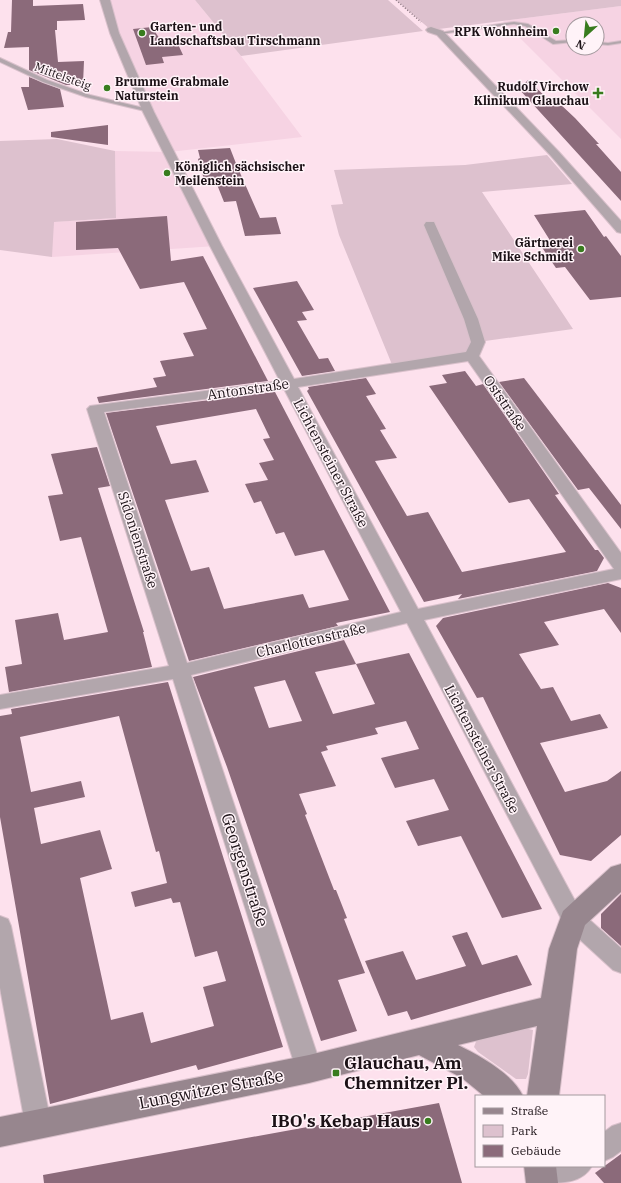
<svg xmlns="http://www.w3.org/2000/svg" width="621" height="1183" viewBox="0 0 621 1183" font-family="'IBM Plex Serif',serif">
<rect width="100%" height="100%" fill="#fde1ed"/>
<g fill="#f6d3e3" fill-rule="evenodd">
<path d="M105 0H195L241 56 302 137 169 152 216 246 52 257V222L116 218 115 151 168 152Z"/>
<path d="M621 6V139L503 21ZM573 24H597V48H573Z"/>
</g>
<g fill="#ddc1ce">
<path d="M195 0H388L423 31 241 56Z"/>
<path d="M396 0H621V6L431 30Z"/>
<path d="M57 139 115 151 116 218 54 222 52 257 0 250V141Z"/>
<path d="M547 155 572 184 482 192 573 329 478 342 472 356 393 367 339 235 331 205 343 204 334 170 465 165Z"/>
<path d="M524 1028 533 1030 528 1074 526 1079H516L478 1052 474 1047 477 1039Z"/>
</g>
<g fill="#8b6a7a" fill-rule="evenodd">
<path d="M12 0H33V6L83 4 85 20 57 21V30H55L58 62 84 61 83 84 66 85 29 70V47L4 48 8 32H11Z"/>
<path d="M152 27 161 41 176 40 183 55 162 57 164 63 146 65 133 29Z"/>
<path d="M29 77 60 89 64 107 28 110 21 87H29Z"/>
<path d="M528 80 552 103H559L575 118 599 144H596L621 172V201L519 89Z"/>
<path d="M108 125V145L51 137V132Z"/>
<path d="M230 148 237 166 260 218 276 217 281 234 245 236 236 201 224 202 216 182 205 183 198 159 200 158 198 150Z"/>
<path d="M585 210 604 237 606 236 621 256V297L590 300 565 267 556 268 539 243 551 242 534 215Z"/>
<path d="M167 216 171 261 203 256 268 381 99 403 97 397 157 387 153 378 166 376 160 361 194 356 183 333 207 329 184 282 140 289 118 248 76 250V222Z"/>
<path d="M297 281 314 310 302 312 307 320 297 321 319 359 328 358 335 371 302 376 253 288Z"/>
<path d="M465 371 476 386 483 384 559 494 555 495 595 550H598L604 558 597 571 458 599 462 594 424 602 307 391 309 389 308 387 366 378 376 394 366 396 386 429 380 430 397 458 375 461 407 516 428 512 462 572 566 552 529 499 509 503 429 386 447 383 442 375Z"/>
<path d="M524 378 621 505V529L589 488 578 490 499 382Z"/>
<path d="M275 392 390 612 336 623 338 626 189 661 106 413ZM256 409 270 438 263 439 274 460 259 463 268 480 245 484 254 503 261 501 276 534 284 532 295 556 324 550 349 600 309 608 303 594 224 609 209 567 191 571 165 500 209 492 196 460 171 464 156 426Z"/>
<path d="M97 447 110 486 98 488 144 632H143L152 667 9 692 5 667 22 664 15 620 58 613 64 640 108 632 81 537 60 541 48 496 63 494 51 454Z"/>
<path d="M608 583 621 588V633L604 609 544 622 559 645 519 654 541 689 553 687 571 721 600 714 608 728 540 743 565 792 607 781 621 771V835L591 861 560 855 483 697 477 698 436 626 443 618Z"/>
<path d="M344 640 356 664 409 653 542 909 502 918 461 836 418 846 406 821 449 810 434 779 395 788 381 758 419 749 406 721 375 728 378 734 326 746 328 750 321 752 336 786 299 794 307 814 305 815 334 890H336L347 918 344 919 365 973 338 980 357 1031 321 1041 227 767 193 677ZM356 664 375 704 333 714 315 672ZM285 680 302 721 269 728 254 687Z"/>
<path d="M168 682 283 1047 198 1070 196 1065 50 1104 0 817V716L12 714 11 709ZM119 716 156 852 159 851 167 883 131 892 135 907 171 898 173 903 180 902 195 957 217 951 226 981 203 987 214 1026 151 1043 143 1012 111 1020 80 878 112 869 100 830 41 844 34 808 85 797 81 781 31 792 20 737Z"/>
<path d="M621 894V946L601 928V914Z"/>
<path d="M467 932 482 965 517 955 532 985 411 1020 407 1011 388 1016 365 961 403 951 416 980 438 974 466 966 452 936Z"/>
<path d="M439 1103 462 1183H44L43 1175Z"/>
<path d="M621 1154V1183H604L595 1173Z"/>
</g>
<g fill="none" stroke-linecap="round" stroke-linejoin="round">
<g stroke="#d9c0cb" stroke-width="2">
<g id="lane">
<path d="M514 22 528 24 556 41 573 40V42L553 44 525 26 514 24 440 34 438 33Z"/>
<path d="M621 41V43L608 45 597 44V42L608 43Z"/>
<path d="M0 58 47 80 90 95 148 109 145 111 86 97 43 82 0 62Z"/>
</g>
</g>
<g stroke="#d9c0cb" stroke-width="2">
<g id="street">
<path d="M100 0H110L119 33 154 112 222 246 294 379 466 352 471 342 464 319 424 225 426 222H434L478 319 485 342 479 356 621 553V579L424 620 581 912 621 948V973L613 970 565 926 407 623 191 675 322 1069 318 1077 309 1080 300 1077 296 1069 173 679 0 709V695L169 666 87 409 90 406 280 381 210 246 143 112 110 33ZM468 361 614 569 418 609 298 387ZM284 389 401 612 187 663 104 412Z"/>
<path d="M431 27 443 31 559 152 621 221V233L617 232 551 156 437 35 428 32 426 30 428 28Z"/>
<path d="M0 916 8 919 11 926 51 1123 47 1132 38 1135 29 1132 25 1123 0 988Z"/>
<path d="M621 1123V1151L613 1157 604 1161V1132L612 1126Z"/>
<path d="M557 1166H592C582 1183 564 1183 543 1183L547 1174Z"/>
</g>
</g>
<g stroke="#d9c0cb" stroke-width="2">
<g id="secondary">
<path d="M621 864V892L585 925 577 949 559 1096H527L537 1026 458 1045C480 1056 512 1073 523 1096H484L462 1078 419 1055 309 1083 0 1147V1117L309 1055 541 998 549 949 563 911 611 867Z"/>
<path d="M524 1166H556L558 1183H526Z"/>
</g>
</g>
<path stroke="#89767f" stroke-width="1.5" stroke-dasharray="1 2" stroke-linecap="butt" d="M396 0 421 22"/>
<use href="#lane" fill="#b2a6ac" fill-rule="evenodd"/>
<use href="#street" fill="#b2a6ac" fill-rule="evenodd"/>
<use href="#secondary" fill="#97868e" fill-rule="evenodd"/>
</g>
<g fill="#387c1e" stroke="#fff3f8" stroke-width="1.5">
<circle cx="556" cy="31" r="4"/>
<circle cx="142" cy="33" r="4"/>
<circle cx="107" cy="88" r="4"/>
<path d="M596 87h4v4h4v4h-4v4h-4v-4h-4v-4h4z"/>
<circle cx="167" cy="173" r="4"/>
<circle cx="581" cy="249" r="4"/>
<rect x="332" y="1069" width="8" height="8" rx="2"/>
<circle cx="428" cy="1121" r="4"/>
</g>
<g text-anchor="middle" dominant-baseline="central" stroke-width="3" stroke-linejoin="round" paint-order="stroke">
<g font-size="12" font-weight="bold" fill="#1b1116" stroke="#fff3f8" text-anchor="start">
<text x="150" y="26">Garten- und<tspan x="150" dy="14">Landschaftsbau Tirschmann</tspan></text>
<text x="548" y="31" text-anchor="end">RPK Wohnheim</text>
<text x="115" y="81">Brumme Grabmale<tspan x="115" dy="14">Naturstein</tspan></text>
<text x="589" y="86" text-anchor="end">Rudolf Virchow<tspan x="589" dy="14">Klinikum Glauchau</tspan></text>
<text x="175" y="166">Königlich sächsischer<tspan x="175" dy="14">Meilenstein</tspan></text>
<text x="573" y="242" text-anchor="end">Gärtnerei<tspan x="573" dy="14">Mike Schmidt</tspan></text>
</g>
<g font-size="12" fill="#1b1116" stroke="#fff3f8">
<text transform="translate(63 76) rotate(20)">Mittelsteig</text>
</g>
<g font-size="14" fill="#1b1116" stroke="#fff3f8">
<text transform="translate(248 389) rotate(-8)">Antonstraße</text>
<text transform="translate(505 403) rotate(55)">Oststraße</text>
<text transform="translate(331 463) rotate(62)">Lichtensteiner Straße</text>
<text transform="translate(138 540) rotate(72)">Sidonienstraße</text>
<text transform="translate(311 640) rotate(-13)">Charlottenstraße</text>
<text transform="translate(482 749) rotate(62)">Lichtensteiner Straße</text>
</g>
<g font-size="17" fill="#1b1116" stroke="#fff3f8">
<text transform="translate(245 870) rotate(72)">Georgenstraße</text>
<text transform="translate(211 1089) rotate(-11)">Lungwitzer Straße</text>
</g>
<g font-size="17" font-weight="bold" fill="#1b1116" stroke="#fff3f8" text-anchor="start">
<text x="344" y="1063">Glauchau, Am<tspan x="344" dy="20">Chemnitzer Pl.</tspan></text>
<text x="420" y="1121" text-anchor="end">IBO's Kebap Haus</text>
</g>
</g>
<rect x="475" y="1095" width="130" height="72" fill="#fff3f8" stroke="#a4999e"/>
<rect x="483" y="1108" width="20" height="6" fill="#97868e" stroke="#a4999e"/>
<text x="511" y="1115" font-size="12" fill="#1b1116">Straße</text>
<rect x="483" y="1125" width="20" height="12" fill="#ddc1ce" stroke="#a4999e"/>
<text x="511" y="1135" font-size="12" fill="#1b1116">Park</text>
<rect x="483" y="1145" width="20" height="12" fill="#8b6a7a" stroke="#a4999e"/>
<text x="511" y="1155" font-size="12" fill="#1b1116">Gebäude</text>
<g transform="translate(585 36) rotate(207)"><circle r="19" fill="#fff3f8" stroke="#a4999e"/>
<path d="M0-3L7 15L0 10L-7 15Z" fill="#387c1e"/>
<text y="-6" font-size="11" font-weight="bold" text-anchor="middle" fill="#1b1116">N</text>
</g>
</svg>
